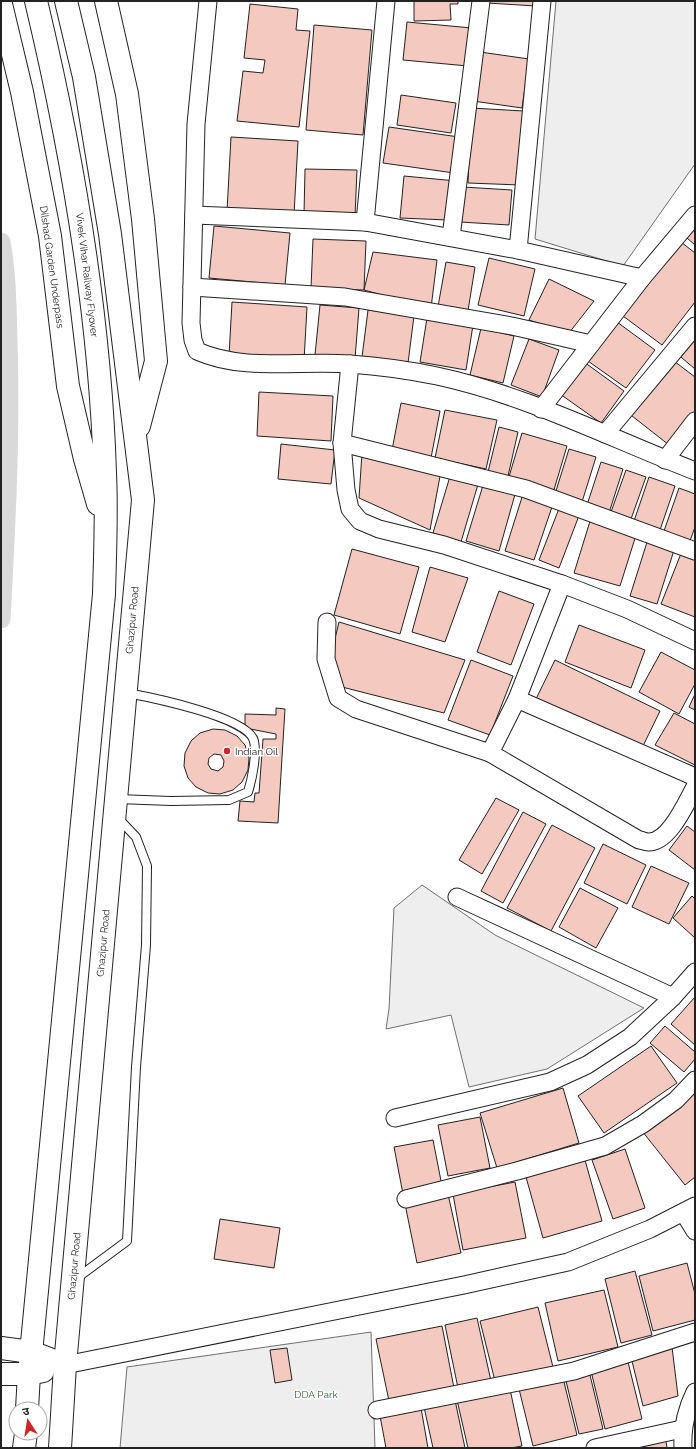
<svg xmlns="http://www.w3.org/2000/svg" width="696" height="1449" viewBox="0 0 696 1449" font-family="Raleway,'Noto Sans Devanagari',sans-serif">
<rect width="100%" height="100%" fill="#fff"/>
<g fill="#eee" stroke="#6f6f6f">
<path d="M556 1H695V164L623 266 535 239Z"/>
<path d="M422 885 495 935 644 1008 547 1069 469 1087 451 1015 386 1029 389 1009 394 908Z"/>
<path d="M371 1332 375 1448H120L127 1367Z"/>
</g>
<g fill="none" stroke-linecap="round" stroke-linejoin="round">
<path stroke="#d9d9d9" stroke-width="19" d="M1 242C7 274 7 308 8 341 11 434 6 527 1 619"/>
</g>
<g fill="#f3c9c0" stroke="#222" fill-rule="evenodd">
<path d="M414 1H458V4H450L451 20 414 21Z"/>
<path d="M487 1H536V6L487 3Z"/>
<path d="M250 4 298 9 296 30 310 31 299 127 237 121 243 71 263 73 265 60 244 58Z"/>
<path d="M407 22 472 28 468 66 403 60Z"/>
<path d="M314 25 372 30 363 135 306 130Z"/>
<path d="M480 52 529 59 522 108 473 101Z"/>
<path d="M401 95 456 103 451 133 397 125Z"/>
<path d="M471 108 523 111 520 185 468 183Z"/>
<path d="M389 127 459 137 454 173 383 163Z"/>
<path d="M231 137 298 141 294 215 227 211Z"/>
<path d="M305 169 357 170 355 216 304 214Z"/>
<path d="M404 176 456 181 448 220 400 218Z"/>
<path d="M463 187 512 190 509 225 460 222Z"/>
<path d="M214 226 290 233 285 285 209 278Z"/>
<path d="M695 229V245L687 238Z"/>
<path d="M313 239 366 241 364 290 311 288Z"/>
<path d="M681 242 695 253V302L662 345 623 316Z"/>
<path d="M373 252 437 260 431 308 364 290Z"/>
<path d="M489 258 535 269 524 316 478 305Z"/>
<path d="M446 262 475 267 467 317 437 312Z"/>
<path d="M549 279 594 301 569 333 529 320Z"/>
<path d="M232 302 307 307 304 361 229 356Z"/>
<path d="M320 305 359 308 355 359 315 355Z"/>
<path d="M368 310 414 316 408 363 362 357Z"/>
<path d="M427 318 473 325 466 370 420 362Z"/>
<path d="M617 322 655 350 626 388 588 361Z"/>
<path d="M481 328 514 336 503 383 470 375Z"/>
<path d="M695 329V369L675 352Z"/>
<path d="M529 339 559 350 542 397 511 385Z"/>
<path d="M670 358 695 377V412L669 445 627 412Z"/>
<path d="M584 362 624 391 601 423 560 394Z"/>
<path d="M259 392 333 396 331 441 257 436Z"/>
<path d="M401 403 440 411 431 458 392 450Z"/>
<path d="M445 410 497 420 486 469 435 458Z"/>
<path d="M499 427 518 432 508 476 488 472Z"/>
<path d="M522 433 567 446 553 493 508 480Z"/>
<path d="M281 444 335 450 331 484 278 479Z"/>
<path d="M569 449 596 457 582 502 555 494Z"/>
<path d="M362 453 441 471 430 530 359 498Z"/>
<path d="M601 462 623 469 609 513 587 505Z"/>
<path d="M626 470 646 477 631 519 611 512Z"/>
<path d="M451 473 479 481 461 542 433 533Z"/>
<path d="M649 477 675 486 660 530 634 521Z"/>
<path d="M484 482 516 491 499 551 466 541Z"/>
<path d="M679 488 695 494V527L690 541 664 531Z"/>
<path d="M523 494 553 504 534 560 505 551Z"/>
<path d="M560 506 580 513 559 568 539 560Z"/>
<path d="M591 518 637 532 620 586 574 573Z"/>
<path d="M648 539 675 547 657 604 630 596Z"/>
<path d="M352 549 419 567 400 634 334 615Z"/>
<path d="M682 551 695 556V617L661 604Z"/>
<path d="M430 567 468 578 445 642 412 632Z"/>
<path d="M499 591 534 604 511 665 477 652Z"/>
<path d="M339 622 465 660 444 713 342 687 332 651Z"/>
<path d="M579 625 645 650 631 688 565 662Z"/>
<path d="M661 652 695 670V684L679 714 639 692Z"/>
<path d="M471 660 513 676 490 735 448 720Z"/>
<path d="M555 660 660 711 643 746 535 701Z"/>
<path d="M695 694V710L689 707Z"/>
<path d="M276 708 285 709 278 823 238 821 240 801 254 802 255 793H259L263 739H276V734L245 728V714L276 715Z"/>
<path d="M674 713 695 724V765L655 745Z"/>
<path d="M213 729 225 730 237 736 245 745 249 758 248 770 242 782 233 790 220 794 208 793 196 787 188 778 184 766 185 753 191 741 200 733ZM214 754 221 755 224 761 223 767 218 771 211 769 208 764 209 758Z"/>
<path d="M496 798 519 810 482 874 459 860Z"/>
<path d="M523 812 546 824 503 903 481 891Z"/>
<path d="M552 825 595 848 551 931 507 908Z"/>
<path d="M687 826 695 832V870L669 850Z"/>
<path d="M603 844 646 865 627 904 584 883Z"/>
<path d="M651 866 689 883 669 924 632 907Z"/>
<path d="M580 888 618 908 596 948 559 927Z"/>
<path d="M692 896 695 899V938L673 918Z"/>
<path d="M695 997V1045L671 1024Z"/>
<path d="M665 1026 695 1052V1059L684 1072 650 1043Z"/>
<path d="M651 1046 677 1083 604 1133 578 1096Z"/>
<path d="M563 1088 579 1143 497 1168 480 1113Z"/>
<path d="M695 1089V1177L685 1185 642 1131Z"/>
<path d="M480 1117 490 1168 448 1176 438 1125Z"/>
<path d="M433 1140 442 1186 403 1194 394 1147Z"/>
<path d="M625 1149 645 1208 613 1219 592 1160Z"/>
<path d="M585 1160 602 1221 543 1238 526 1177Z"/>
<path d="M515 1182 526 1238 463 1250 453 1194Z"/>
<path d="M448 1194 461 1253 417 1263 405 1204Z"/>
<path d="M220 1219 280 1228 274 1268 214 1259Z"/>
<path d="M687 1263 695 1294V1320L653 1331 639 1276Z"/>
<path d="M635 1271 652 1335 621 1343 605 1279Z"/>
<path d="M604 1290 618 1347 558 1361 545 1303Z"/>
<path d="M538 1307 553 1367 495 1381 480 1321Z"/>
<path d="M477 1318 491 1381 458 1388 445 1325Z"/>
<path d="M442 1326 454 1388 389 1401 376 1339Z"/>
<path d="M672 1347 678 1396 643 1406 631 1357Z"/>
<path d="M287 1348 292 1380 275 1383 270 1350Z"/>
<path d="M628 1362 642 1419 605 1429 591 1371Z"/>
<path d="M589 1371 603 1429 579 1434 565 1377Z"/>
<path d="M563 1378 577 1435 533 1446 519 1389Z"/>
<path d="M510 1389 522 1446 511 1448H468L457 1400Z"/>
<path d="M455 1400 465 1448H433L424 1407Z"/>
<path d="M421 1408 428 1448H386L380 1416Z"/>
<path d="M666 1441 667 1448H637Z"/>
</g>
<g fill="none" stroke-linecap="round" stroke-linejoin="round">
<g stroke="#222" stroke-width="10">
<g id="lane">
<path d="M117 799 171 801 229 800 248 792C252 779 257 755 254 741 249 717 149 697 127 693"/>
<path d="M77 1278 127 1241 136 1067 146 945 147 866 136 837 117 817"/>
</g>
</g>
<g stroke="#222" stroke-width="19">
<g id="street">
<path d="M208 1 196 124 191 323 193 340 197 351C244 372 300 360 350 364 378 366 408 370 437 376 526 395 610 438 695 471"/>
<path d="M194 215 365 222 518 250 642 278"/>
<path d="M365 222 386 1"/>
<path d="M451 237 481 1"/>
<path d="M518 250 542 1"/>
<path d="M192 287 345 297 512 326 591 344"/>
<path d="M350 364 342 443 346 490 350 509 360 521 379 529 444 545 562 584 627 609 695 641"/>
<path d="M541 409 642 278 695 215"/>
<path d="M605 434 695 326"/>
<path d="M342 443 526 489 695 551"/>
<path d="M665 460 695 421"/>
<path d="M327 622 326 659 338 698 356 709 490 753 639 840C642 840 645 842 648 842 669 843 686 803 695 787"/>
<path d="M517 699 695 777"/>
<path d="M490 753 517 699 562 584"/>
<path d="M457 897 673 997"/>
<path d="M395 1118 550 1082 587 1065 630 1037 673 997 695 972"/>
<path d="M406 1199 517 1171 605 1146 643 1124 676 1100 695 1080"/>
<path d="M684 1213 695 1231"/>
<path d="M65 1365 464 1285 568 1262 650 1229 695 1206"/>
<path d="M377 1410 574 1371 695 1332"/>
<path d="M595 1448 682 1429"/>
<path d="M683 1448C682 1427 686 1410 695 1392"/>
</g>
</g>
<g stroke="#222" stroke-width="24">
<g id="secondary">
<path d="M106 1 127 94 143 219 156 361 139 426"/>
<path d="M1 4 22 92 50 236 68 386 85 459 98 504"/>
<path d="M1 1348 31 1352 65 1365"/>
<path d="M1 1374H29L43 1371"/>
<path d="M27 1409 29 1374 104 594C105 554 107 513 105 473 100 313 73 156 36 1"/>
<path d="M24 1448 26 1433"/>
<path d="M60 1448 65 1365 143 500 110 234 84 77 66 1"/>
</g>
</g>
<use href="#lane" stroke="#fff" stroke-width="8"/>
<use href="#street" stroke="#fff" stroke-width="17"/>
<use href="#secondary" stroke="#fff" stroke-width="22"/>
</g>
<circle fill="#c62828" stroke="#fff" stroke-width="1.5" cx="227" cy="751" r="4"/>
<g text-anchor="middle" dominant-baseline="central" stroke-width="3" stroke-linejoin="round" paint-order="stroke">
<g font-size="10" fill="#222" stroke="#fff">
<text transform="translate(52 267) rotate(82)">Dilshad Garden Underpass</text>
<text transform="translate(87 275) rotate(83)">Vivek Vihar Railway Flyover</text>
<text transform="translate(132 620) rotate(-85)">Ghazipur Road</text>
<text transform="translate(103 943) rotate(-85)">Ghazipur Road</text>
<text transform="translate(74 1266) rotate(-85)">Ghazipur Road</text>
</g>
<g font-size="10" fill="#222" stroke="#fff" text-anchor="start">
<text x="235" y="751">Indian Oil</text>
</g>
<g font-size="10" fill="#2f5e38" stroke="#fff">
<text x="316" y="1394">DDA Park</text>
</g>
</g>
<rect width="696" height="1449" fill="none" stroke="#222222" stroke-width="4"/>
<g transform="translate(28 1421) rotate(348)"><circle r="19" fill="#ffffff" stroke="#a7a7a7"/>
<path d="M0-3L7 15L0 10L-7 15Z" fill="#c62828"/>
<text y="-6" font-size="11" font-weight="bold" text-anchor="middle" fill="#222222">उ</text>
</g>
</svg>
